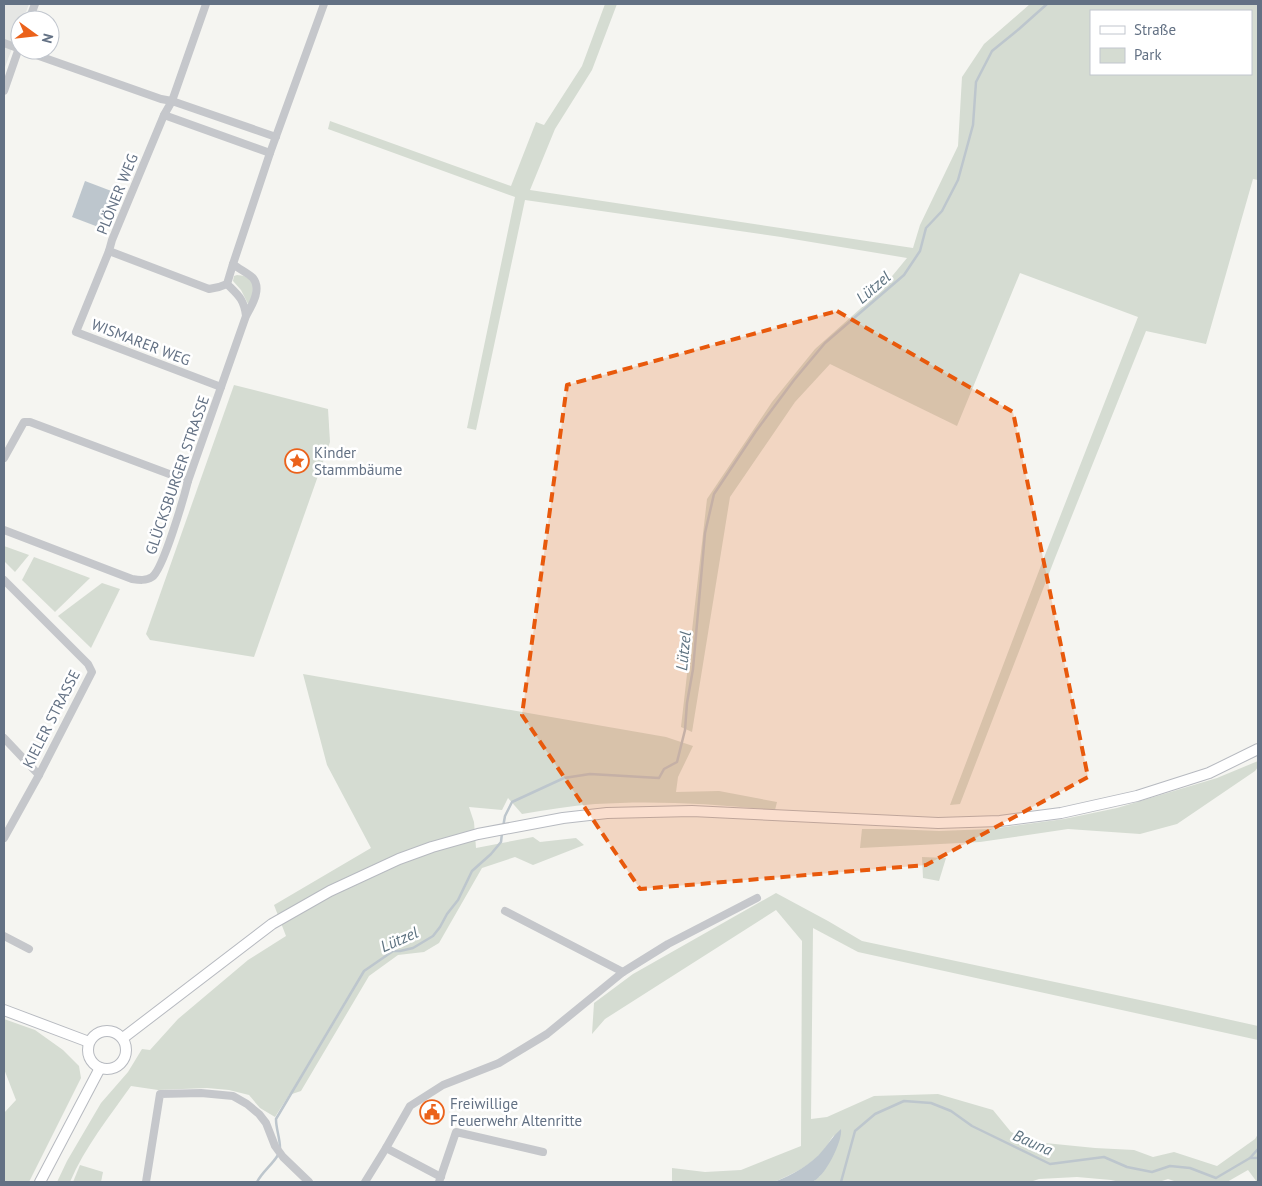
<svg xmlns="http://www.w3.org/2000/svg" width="1262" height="1186" viewBox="0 0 1262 1186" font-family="'PT Sans',sans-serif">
<rect width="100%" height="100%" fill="#f5f5f1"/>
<path fill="#e5e6e4" d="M4 4H29L23 20H20V27L4 70Z"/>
<g fill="#d5dcd2" fill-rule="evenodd">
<path d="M605 4H617L592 70 555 129 530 190 913 248 920 225 958 146 962 77 984 44 1030 4H1258V180L1253 179 1206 344 1146 331 1055 558 960 804 950 805 1045 555 1138 317 1020 273 957 426 830 364 795 402 730 497 692 732 681 727 707 499 772 402 815 349 879 292 907 258 781 237 525 200 476 430 467 428 515 197 328 129 330 121 511 186 536 122 544 125 582 66ZM1091 11H1251V74H1091Z"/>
<path d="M237 275C258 276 254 292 249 306L241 290 233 281 234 276Z"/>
<path d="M234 385 328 409 330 442 254 657 150 640 146 634Z"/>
<path d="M4 546 29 555 15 572 4 561Z"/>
<path d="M34 557 90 578 55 612 22 580Z"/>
<path d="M102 583 120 589 91 648 58 616Z"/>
<path d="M303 674 666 737 693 746 678 777 676 792 719 791 777 802 775 810C715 804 655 800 595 804 570 806 546 810 522 814L508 798 502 810 469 807 474 822 476 848 533 837 540 842 576 838 584 845 533 865 515 857 482 868 439 943 424 952 398 955 369 976 301 1091 289 1095 275 1117 260 1108 249 1095 229 1090 207 1088 158 1090 131 1086C109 1117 85 1147 70 1182H57L67 1161 101 1103 128 1072 142 1049 150 1050 178 1019 248 960 286 936 274 905 371 848 327 765Z"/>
<path d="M1258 761V767L1255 771 1177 824 1140 834 1068 829 980 842 860 848 862 829H891L939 831 990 829 1064 819 1117 808 1217 778Z"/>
<path d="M922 857 946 858 939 881 923 878Z"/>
<path d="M776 893 828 921 862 941 1168 1006 1258 1026V1040L858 952 813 928 811 1119 827 1117 874 1096 938 1094 993 1110 1011 1132 1035 1142 1095 1148 1134 1150 1153 1157 1174 1152 1217 1166 1255 1139 1258 1134V1182H1257L1248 1170 1227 1182H1177L1168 1179 1159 1182H1120L1111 1180 1077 1177 1039 1179 1030 1182H813L820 1176 834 1135C830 1140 827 1147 822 1152 810 1166 791 1175 774 1182H672V1168L705 1172 741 1170 801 1146 802 941 776 910 605 1019 592 1034 594 1003 633 974Z"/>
<path d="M4 1019 35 1030 63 1050 79 1066 81 1078 29 1182H4V1113L16 1100 4 1069Z"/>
<path d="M80 1165 103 1172 101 1182H73Z"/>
</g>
<g fill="#bdc6cd">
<path d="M85 181 114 192 101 228 72 217Z"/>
<path d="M841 1129C843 1141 825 1176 814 1181 808 1184 782 1182 774 1182 792 1175 811 1165 823 1150 829 1143 833 1136 841 1129Z"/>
</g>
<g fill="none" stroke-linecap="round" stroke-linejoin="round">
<g stroke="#bdc6cd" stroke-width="2.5">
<path d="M503 827 505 816 512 802 564 778 590 774 659 778 664 769 677 762 685 730 687 703 693 669 705 533 714 494 756 431 794 380 825 343 904 275 920 251 926 228 942 211 958 180 973 125 976 82 992 51 1019 29 1047 4"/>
<path d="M280 1148C280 1138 276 1129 276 1119L364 971 393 951H400L413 948 433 936 440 927 447 914 458 900 472 871 491 854 501 842 502 833"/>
<path d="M1250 1158H1258"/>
<path d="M257 1182C262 1172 272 1165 278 1155"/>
<path d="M841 1182 855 1131 875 1114 904 1101 931 1103 951 1111 972 1126 1050 1164 1104 1157 1127 1167 1152 1172 1170 1166 1190 1168 1216 1178 1250 1158 1258 1149"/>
</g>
<g stroke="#b7bac0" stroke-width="12">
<g id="secondary">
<path d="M4 1010 89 1042"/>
<circle cx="107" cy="1050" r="19"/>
<path d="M123 1038 272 924 330 891 399 859 432 847 478 834 563 818 607 813 692 811 938 823 1000 821 1061 813 1137 796 1209 773 1258 749"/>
<path d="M40 1182 100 1068"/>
</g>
</g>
<g stroke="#c5c7cb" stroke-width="8">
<path d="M206 4 172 101 164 115 112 240 109 251 76 332 221 387"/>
<path d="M29 20 35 4"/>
<path d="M4 43 20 49"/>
<path d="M22 50 161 99 172 101 276 137"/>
<path d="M4 91 20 45"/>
<path d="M164 115 270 153"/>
<path d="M109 251 209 289 219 287 227 284"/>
<path d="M233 264 270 153 324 4"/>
<path d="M4 458 24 422H30L188 481"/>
<path d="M4 530 132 579C139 580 146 581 152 577 163 570 184 497 188 481L246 316C252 305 262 289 253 278 248 273 239 269 233 264L227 284C238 295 244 299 246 316"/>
<path d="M4 580 88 664 92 672 39 775 4 838"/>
<path d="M4 738 39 775"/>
<path d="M505 911 623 972"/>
<path d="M4 936 29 949"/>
<path d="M386 1148 441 1177"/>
<path d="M146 1182 160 1094 201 1093 233 1096 247 1104 259 1114 266 1123 275 1146 283 1157 309 1182"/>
<path d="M365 1182 386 1148 410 1106 443 1085 499 1063 547 1034 623 972 668 944 757 898"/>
<path d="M439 1182 456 1132 543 1152"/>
</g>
<use href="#secondary" stroke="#fff" stroke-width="10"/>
</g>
<path fill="#e8590c" fill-opacity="0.2" stroke="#e8590c" stroke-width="4" stroke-dasharray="10 6" stroke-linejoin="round" d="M837 311 1013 412 1088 777 926 865 640 889 522 715 567 385Z"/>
<defs>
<g id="sight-ring" transform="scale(1.25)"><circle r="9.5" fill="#fff" stroke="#eb621b" stroke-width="1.5"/><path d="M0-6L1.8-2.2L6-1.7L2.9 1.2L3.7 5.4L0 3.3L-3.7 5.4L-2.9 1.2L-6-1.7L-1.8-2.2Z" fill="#eb621b"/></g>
<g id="civic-ring" transform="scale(1.25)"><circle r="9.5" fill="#fff" stroke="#eb621b" stroke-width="1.5"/><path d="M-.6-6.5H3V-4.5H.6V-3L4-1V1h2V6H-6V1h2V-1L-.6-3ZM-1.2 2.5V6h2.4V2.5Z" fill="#eb621b"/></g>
</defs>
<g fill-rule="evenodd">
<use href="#sight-ring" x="297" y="461"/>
<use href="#civic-ring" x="432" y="1112"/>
</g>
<g text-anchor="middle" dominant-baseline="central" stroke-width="5" stroke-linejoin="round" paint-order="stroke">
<g font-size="15" fill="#637184" stroke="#fff">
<text transform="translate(117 194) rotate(-68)">PLÖNER WEG</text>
<text transform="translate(141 342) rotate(21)">WISMARER WEG</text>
<text transform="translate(177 475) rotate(-71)">GLÜCKSBURGER STRASSE</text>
<text transform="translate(51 719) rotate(-63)">KIELER STRASSE</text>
</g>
<g font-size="15" fill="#637184" stroke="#fff" text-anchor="start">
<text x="314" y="452">Kinder<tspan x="314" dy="17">Stammbäume</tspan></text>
<text x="450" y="1103">Freiwillige<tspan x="450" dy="17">Feuerwehr Altenritte</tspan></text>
</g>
<g font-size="16" font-style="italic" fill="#5e7381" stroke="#fff">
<text transform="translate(873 287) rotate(-41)">Lützel</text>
<text transform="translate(683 651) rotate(-84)">Lützel</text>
<text transform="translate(399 939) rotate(-24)">Lützel</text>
<text transform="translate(1033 1142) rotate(24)">Bauna</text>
</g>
</g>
<rect width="1262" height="1186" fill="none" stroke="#637184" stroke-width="10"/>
<rect x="1090" y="10" width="162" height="65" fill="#ffffff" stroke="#c1c6ce"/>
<rect x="1100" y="26" width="25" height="8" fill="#ffffff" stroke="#c1c6ce"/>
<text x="1134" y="35" font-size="15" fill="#637184">Straße</text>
<rect x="1100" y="48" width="25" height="15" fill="#d5dcd2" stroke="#c1c6ce"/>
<text x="1134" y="60" font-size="15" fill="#637184">Park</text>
<g transform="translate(35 35) rotate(105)"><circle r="24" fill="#ffffff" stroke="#c1c6ce"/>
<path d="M0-4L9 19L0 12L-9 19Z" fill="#eb621b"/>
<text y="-8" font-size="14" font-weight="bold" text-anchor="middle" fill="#637184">N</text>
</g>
</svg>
